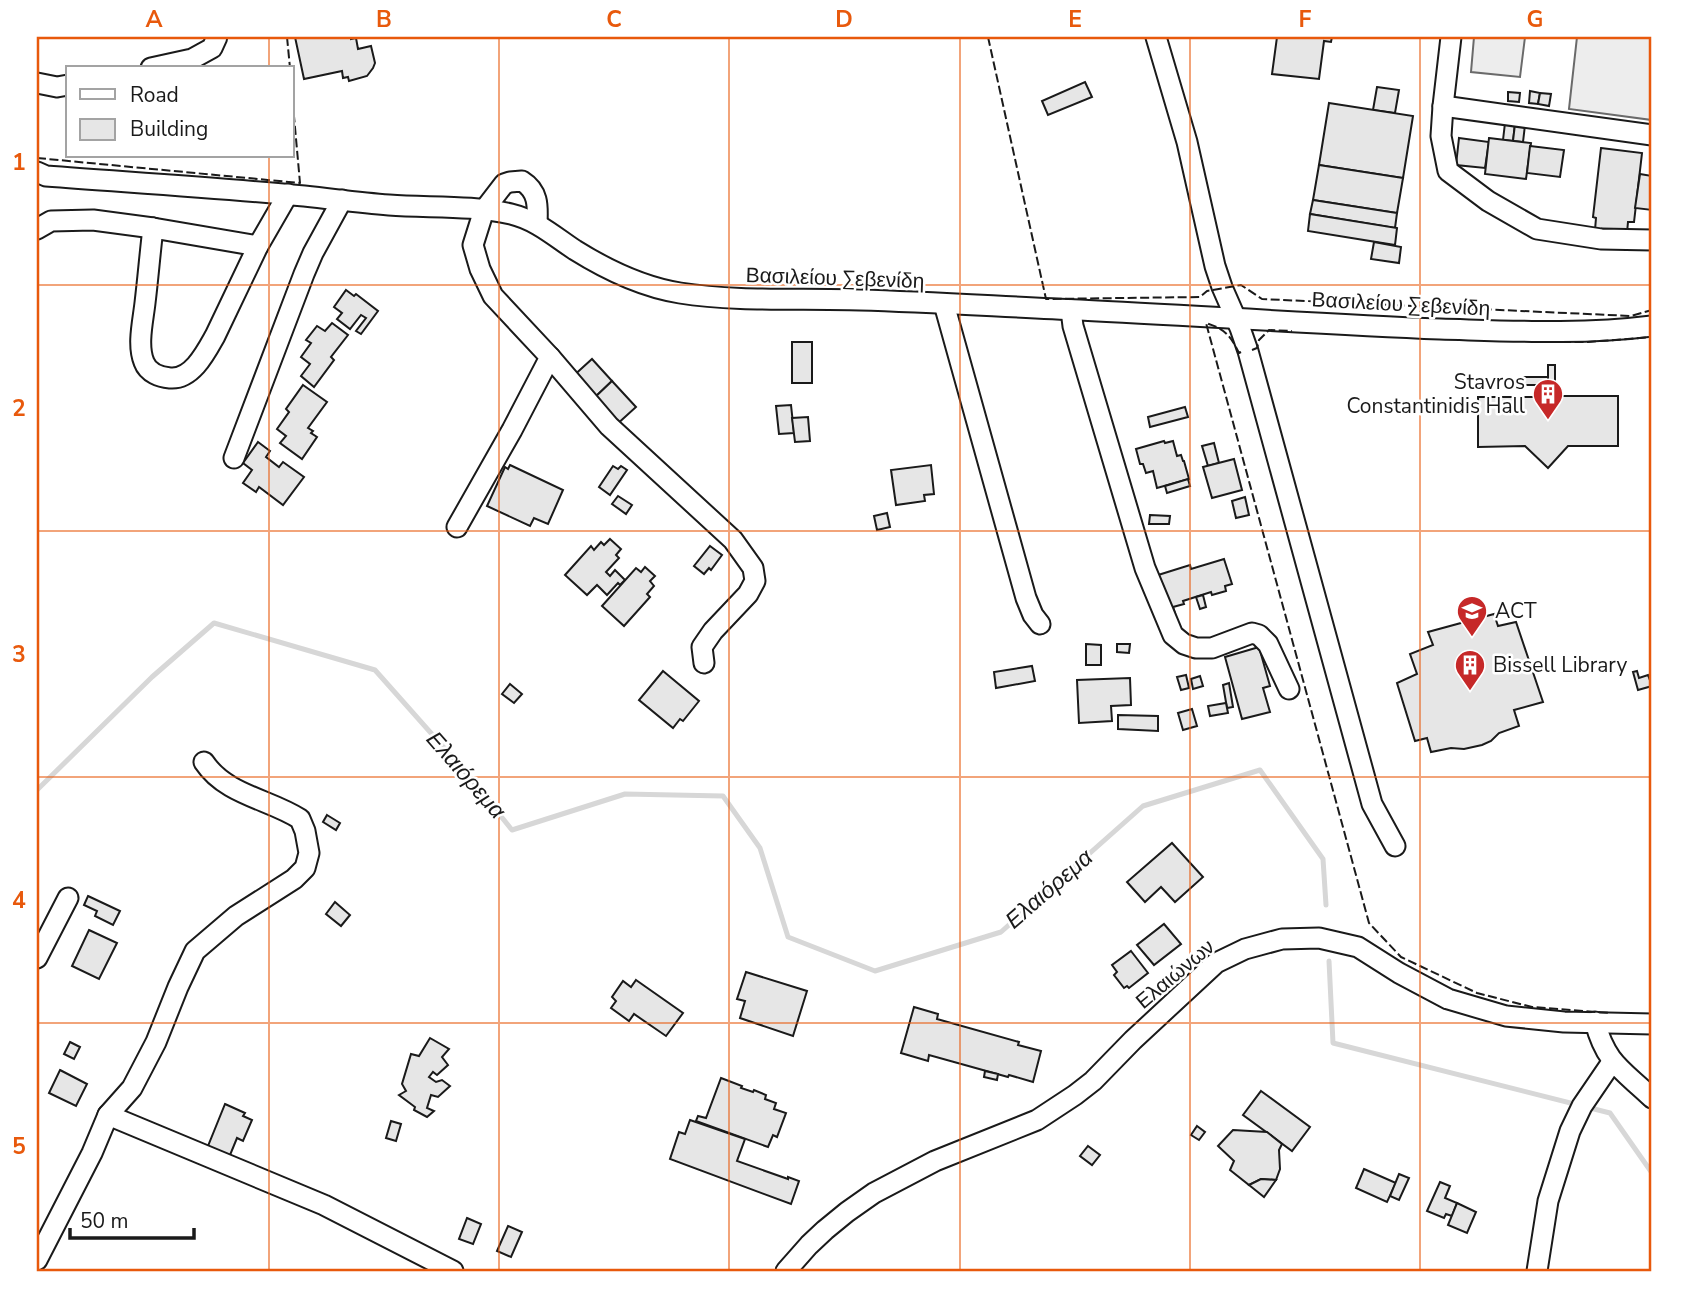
<svg xmlns="http://www.w3.org/2000/svg" width="1689" height="1308" viewBox="0 0 1689 1308" font-family="'Nunito Sans',sans-serif">
<rect width="100%" height="100%" fill="#fff"/>
<g fill="#ededed" stroke="#6a6a6a" stroke-width="2">
<path d="M1474 37H1525L1520 77 1471 72Z"/>
<path d="M1577 37H1652V120L1569 109Z"/>
</g>
<g fill="none" stroke-linecap="round" stroke-linejoin="round">
<g stroke="#d7d7d7" stroke-width="5">
<path d="M37 790 152 677 214 623 375 670 462 768 512 830 625 794 723 796 760 848 788 937 875 971 1001 932 1143 806 1260 770 1323 859 1326 905"/>
<path d="M1329 961 1333 1043 1610 1113 1652 1173"/>
</g>
</g>
<g fill="#e6e6e6" stroke="#1a1a1a" stroke-width="2">
<path d="M295 37H351V39L356 38 358 49 371 46 375 63 373 68 367 76 349 81 348 77 343 78 342 71 304 79Z"/>
<path d="M1277 37H1332L1331 42 1324 41 1319 79 1272 74Z"/>
<path d="M1085 82 1092 97 1048 115 1042 101Z"/>
<path d="M1377 87 1399 90 1395 113 1373 110Z"/>
<path d="M1530 91 1540 93 1538 104 1529 103Z"/>
<path d="M1508 92 1520 93 1519 102 1508 101Z"/>
<path d="M1540 93 1551 94 1549 106 1538 104Z"/>
<path d="M1329 103 1413 116 1403 178 1319 165Z"/>
<path d="M1505 123 1515 124 1513 141 1503 140Z"/>
<path d="M1515 124 1525 125 1523 142 1513 141Z"/>
<path d="M1459 138 1489 142 1485 168 1456 165Z"/>
<path d="M1489 138 1531 143 1526 179 1485 174Z"/>
<path d="M1530 146 1564 150 1560 177 1527 173Z"/>
<path d="M1601 148 1642 153 1634 222H1628L1627 233 1595 230 1596 218 1593 217Z"/>
<path d="M1319 165 1403 178 1397 213 1313 200Z"/>
<path d="M1640 174 1652 176V210L1635 208Z"/>
<path d="M1313 200 1397 213 1395 228 1310 214Z"/>
<path d="M1310 214 1397 228 1395 245 1308 231Z"/>
<path d="M1374 242 1401 247 1399 263 1371 259Z"/>
<path d="M346 290 354 296 356 294 378 311 361 334 356 331 366 318 361 315 350 329 337 319 342 313 334 307Z"/>
<path d="M332 323 348 335 331 357 334 360 314 387 301 376 310 364 301 357 311 343 306 340 317 326 325 331Z"/>
<rect x="792" y="342" width="20" height="41"/>
<path d="M592 359 612 381 592 400 571 378Z"/>
<path d="M1548 365H1555V396H1618V446H1568L1548 468 1525 446 1478 447V397H1548Z"/>
<path d="M1519 377H1548V385H1518Z"/>
<path d="M612 381 636 407 615 426 592 400Z"/>
<path d="M303 385 327 402 308 428 313 431 311 433 317 437 302 459 280 443 286 436 277 429 289 412 286 409Z"/>
<path d="M791 405 794 433 779 434 776 406Z"/>
<path d="M1185 407 1188 417 1150 427 1148 417Z"/>
<path d="M808 417 810 441 795 442 792 418Z"/>
<path d="M1164 441 1165 443 1173 441 1177 456 1181 455 1183 461H1184L1189 479 1157 488 1153 471 1146 473 1143 464H1140L1136 449Z"/>
<path d="M258 442 270 451 266 457 279 467 283 462 304 477 283 505 259 487 256 492 243 483 252 470 243 463Z"/>
<path d="M1214 443 1219 463 1208 466 1202 446Z"/>
<path d="M1234 459 1242 490 1212 498 1203 467Z"/>
<path d="M510 465 563 490 548 524 534 518 530 526 487 506 505 467 508 469Z"/>
<path d="M931 465 934 494 924 495 925 501 896 505 891 470Z"/>
<path d="M613 466 618 469 621 466 627 470 610 495 599 487Z"/>
<path d="M1188 479 1190 486 1167 493 1165 486Z"/>
<path d="M618 496 632 505 626 514 612 504Z"/>
<path d="M1245 497 1249 515 1236 518 1232 501Z"/>
<path d="M887 513 890 527 877 530 874 516Z"/>
<path d="M1150 515 1170 516 1169 524H1149Z"/>
<path d="M610 539 621 549 616 555 619 558 606 572 610 576 615 570 625 580 620 585 618 583 607 595 597 585 587 595 565 575 591 546 594 550 601 542 604 545Z"/>
<path d="M710 546 722 555 711 570 709 568 704 574 694 566Z"/>
<path d="M1224 559 1232 584 1225 586 1226 591 1212 595 1211 592 1183 601 1184 604 1173 607 1175 613 1167 615 1155 576 1190 565 1191 569Z"/>
<path d="M645 567 655 576 650 581 654 586 647 594 650 597 624 626 602 606 636 568 641 572Z"/>
<path d="M1203 595 1206 607 1200 609 1196 597Z"/>
<path d="M1494 614 1498 626 1516 622 1543 702 1514 710 1519 726 1499 733 1491 741 1482 745 1464 749 1451 748 1431 752 1427 738 1415 741 1397 683 1417 674 1410 654 1433 645 1428 632Z"/>
<path d="M1086 644 1101 645V665H1086Z"/>
<path d="M1117 644H1130L1129 653 1117 652Z"/>
<path d="M1259 647 1270 686 1263 688 1270 712 1242 719 1225 657Z"/>
<path d="M1032 666 1035 681 996 688 994 672Z"/>
<path d="M663 671 699 701 683 721 680 719 673 728 639 700Z"/>
<path d="M1637 671 1639 678 1648 675 1652 686 1638 690 1633 672Z"/>
<path d="M1186 675 1189 688 1181 690 1177 677Z"/>
<path d="M1200 676 1203 686 1193 689 1191 679Z"/>
<path d="M1130 678 1131 705 1111 706 1112 721 1079 723 1077 680Z"/>
<path d="M1229 683 1233 707 1227 708 1223 685Z"/>
<path d="M510 684 522 694 514 703 502 694Z"/>
<path d="M1226 703 1228 713 1210 716 1208 706Z"/>
<path d="M1192 709 1197 726 1183 730 1178 713Z"/>
<path d="M1118 715 1158 716V731L1118 729Z"/>
<path d="M327 815 340 823 336 830 323 822Z"/>
<path d="M1172 843 1203 877 1175 902 1161 887 1145 902 1127 882Z"/>
<path d="M88 896 120 911 113 925 95 916 97 911 84 905Z"/>
<path d="M335 902 350 915 341 926 326 914Z"/>
<path d="M1164 924 1181 944 1154 965 1137 945Z"/>
<path d="M89 930 117 943 99 979 72 966Z"/>
<path d="M1131 951 1148 973 1129 988 1127 986 1124 988 1114 975 1117 972 1112 965Z"/>
<path d="M746 972 807 991 793 1036 740 1018 745 1001 737 999Z"/>
<path d="M636 980 683 1013 666 1036 634 1014 629 1021 611 1008 616 1001 612 997 623 981 631 987Z"/>
<path d="M914 1007 938 1014 937 1019 1019 1042 1018 1045 1041 1051 1033 1082 1009 1075 1008 1077 929 1055 928 1061 901 1053Z"/>
<path d="M430 1038 449 1049 442 1057 448 1065 437 1075 433 1072 429 1077 436 1082 442 1080 450 1086 438 1097 431 1095 427 1108 434 1111 427 1117 414 1110 415 1107 399 1095 406 1091 402 1084 411 1054 419 1056Z"/>
<path d="M70 1042 80 1047 74 1059 64 1054Z"/>
<path d="M60 1070 87 1084 76 1106 49 1093Z"/>
<path d="M985 1071 998 1074 997 1080 984 1077Z"/>
<path d="M721 1078 742 1086 741 1088 753 1092 754 1090 766 1095 765 1099 776 1103 774 1109 786 1113 777 1137 773 1135 768 1147 696 1121 698 1116 706 1118Z"/>
<path d="M1261 1091 1310 1127 1292 1151 1243 1115Z"/>
<path d="M225 1104 245 1113 243 1116 252 1120 243 1141 237 1138 228 1160 206 1151Z"/>
<path d="M690 1120 745 1139 737 1161 788 1179V1177L799 1181 791 1204 670 1159 679 1132 685 1134Z"/>
<path d="M391 1121 401 1124 396 1141 386 1138Z"/>
<path d="M1197 1126 1205 1132 1199 1140 1191 1135Z"/>
<path d="M1233 1130 1267 1132 1282 1144 1279 1150 1280 1169 1276 1180 1261 1179 1249 1185 1230 1170 1234 1161 1218 1146Z"/>
<path d="M1088 1146 1100 1155 1092 1165 1080 1156Z"/>
<path d="M1364 1169 1396 1183 1387 1202 1356 1188Z"/>
<path d="M1399 1174 1409 1178 1399 1200 1390 1196Z"/>
<path d="M1261 1179 1276 1180 1264 1197 1249 1185Z"/>
<path d="M1440 1182 1450 1186 1445 1198 1457 1203 1452 1216 1446 1214 1444 1218 1427 1211Z"/>
<path d="M1457 1203 1476 1212 1467 1233 1448 1225Z"/>
<path d="M467 1218 481 1224 473 1244 459 1239Z"/>
<path d="M508 1226 522 1232 511 1257 497 1251Z"/>
</g>
<g fill="none" stroke-linecap="round" stroke-linejoin="round">
<g stroke="#1a1a1a" stroke-width="23">
<g id="minor">
<path d="M1156 37 1187 142 1215 266 1222 287 1240 328 1248 351 1372 804 1395 846"/>
<path d="M1451 37 1443 106 1441 136 1448 171 1488 201 1537 229 1601 239 1652 240"/>
<path d="M151 68 192 59 212 48 217 37"/>
<path d="M37 83 57 87 68 85"/>
<path d="M1443 106 1652 135"/>
<path d="M37 172 46 176C125 182 204 187 283 194 318 197 353 202 389 205 429 208 471 205 511 214 536 220 554 236 575 250 607 270 642 287 680 293 737 302 802 298 860 300 933 302 1007 307 1080 310 1200 316 1320 324 1440 329 1511 331 1581 335 1652 326"/>
<path d="M153 228C150 253 148 278 145 303 143 321 137 345 144 362 148 373 160 377 170 378 192 380 206 352 215 336L258 246 288 194"/>
<path d="M37 229 51 221 93 220 153 228 258 246"/>
<path d="M944 304 1026 598 1033 615 1040 624"/>
<path d="M1071 310 1073 326 1145 568 1173 635 1184 644 1196 648H1212L1252 633 1259 635 1268 644 1289 689"/>
<path d="M550 357 609 426 733 540 753 568 755 581 748 594 713 631 702 647 704 663"/>
<path d="M234 458 304 274 313 253 342 200"/>
<path d="M457 527 512 430 550 357 493 296 480 269 473 245 484 210 504 184 510 182 522 181C538 191 538 205 537 223"/>
<path d="M37 958 68 898"/>
<path d="M1595 1022C1606 1064 1623 1070 1652 1098"/>
<path d="M108 1115 324 1205 453 1271"/>
<path d="M37 1260 92 1153 108 1115 132 1088 156 1042 178 987 195 951 236 916 294 879 305 868 309 853 305 831 300 819C269 799 226 795 204 762"/>
<path d="M786 1271 809 1245 825 1230 847 1212 874 1193 935 1161 1037 1120 1075 1095 1093 1081 1133 1040 1216 963 1245 949 1282 939 1319 938 1358 947 1399 973 1448 999 1506 1016 1564 1022 1652 1024"/>
<path d="M1537 1271 1548 1201 1570 1131 1582 1106 1612 1062"/>
</g>
</g>
<use href="#minor" stroke="#fff" stroke-width="19"/>
<g stroke="#1a1a1a" stroke-width="2" stroke-dasharray="9 3.5" stroke-linecap="butt">
<path d="M287 37 290 68"/>
<path d="M988 37 1046 299 1200 297 1207 291 1241 285 1262 299 1631 316 1652 310"/>
<path d="M37 158 300 183 292 94"/>
<path d="M1562 342H1588L1652 337"/>
<path d="M1252 350 1257 348 1259 340 1269 330 1292 331"/>
<path d="M1241 352 1239 353C1230 335 1225 329 1206 323L1369 923 1401 957 1477 993 1532 1007 1610 1013"/>
</g>
</g>
<path fill="none" stroke="#e8590c" stroke-width="2" stroke-opacity="0.55" d="M269 37V68M499 37V1271M729 37V1271M960 37V1271M1190 37V1271M1420 37V1271M269 156V1271M37 285H1652M37 531H1652M37 777H1652M37 1023H1652"/>
<defs>
<g id="building-pin" transform="scale(1.575)"><path d="M0 17L-7.5 6A9.5 9.5 0 1 1 7.5 6Z" fill="#c62828" stroke="#fff"/><path d="M-4-6H4V6H1V3H-1V6H-4ZM-2.5-4.3h1.7v1.8h-1.7ZM.8-4.3h1.7v1.8H.8ZM-2.5-1h1.7V.8h-1.7ZM.8-1h1.7V.8H.8Z" fill="#fff"/></g>
<g id="university-pin" transform="scale(1.575)"><path d="M0 17L-7.5 6A9.5 9.5 0 1 1 7.5 6Z" fill="#c62828" stroke="#fff"/><path d="M0-5L7-2L0 1L-7-2ZM-4 1L0 2.5L4 1V4Q0 6-4 4Z" fill="#fff"/></g>
</defs>
<g fill-rule="evenodd">
<use href="#building-pin" x="1548" y="394"/>
<use href="#university-pin" x="1472" y="611"/>
<use href="#building-pin" x="1470" y="665"/>
</g>
<g text-anchor="middle" dominant-baseline="central" stroke-width="5" stroke-linejoin="round" paint-order="stroke">
<g font-size="21" fill="#1a1a1a" stroke="#fff">
<text transform="translate(835 278) rotate(2)">Βασιλείου Σεβενίδη</text>
<text transform="translate(1401 304) rotate(3)">Βασιλείου Σεβενίδη</text>
<text transform="translate(1175 974) rotate(-40)">Ελαιώνων</text>
</g>
<g font-size="21" fill="#1a1a1a" stroke="#fff" text-anchor="start">
<text x="1525" y="382" text-anchor="end">Stavros<tspan x="1525" dy="24">Constantinidis Hall</tspan></text>
<text x="1495" y="611">ACT</text>
<text x="1493" y="665">Bissell Library</text>
</g>
<g font-size="23" font-style="italic" fill="#1a1a1a" stroke="#fff">
<text transform="translate(466 775) rotate(49)">Ελαιόρεμα</text>
<text transform="translate(1049 889) rotate(-41)">Ελαιόρεμα</text>
</g>
</g>
<rect width="1689" height="1308" fill="none" stroke="#ffffff" stroke-width="77"/>
<rect x="66" y="66" width="228" height="91" fill="#ffffff" stroke="#a3a3a3" stroke-width="2"/>
<rect x="80" y="89" width="35" height="10" fill="#ffffff" stroke="#a3a3a3" stroke-width="2"/>
<text x="130" y="102" font-size="21" fill="#1a1a1a">Road</text>
<rect x="80" y="119" width="35" height="21" fill="#e6e6e6" stroke="#a3a3a3" stroke-width="2"/>
<text x="130" y="136" font-size="21" fill="#1a1a1a">Building</text>
<path d="M70 1228v10h124v-10" fill="none" stroke="#1a1a1a" stroke-width="3.5"/>
<text x="80" y="1228" font-size="21" fill="#1a1a1a" stroke="#ffffff" stroke-width="5" paint-order="stroke">50 m</text>
<rect x="38" y="38" width="1612" height="1232" fill="none" stroke="#e8590c" stroke-width="2.5"/>
<g font-size="23" text-anchor="middle" font-weight="bold" fill="#e8590c">
<text x="154" y="27">A</text>
<text x="384" y="27">B</text>
<text x="614" y="27">C</text>
<text x="844" y="27">D</text>
<text x="1075" y="27">E</text>
<text x="1305" y="27">F</text>
<text x="1535" y="27">G</text>
<text x="19" y="170">1</text>
<text x="19" y="416">2</text>
<text x="19" y="662">3</text>
<text x="19" y="908">4</text>
<text x="19" y="1154">5</text>
</g>
</svg>
